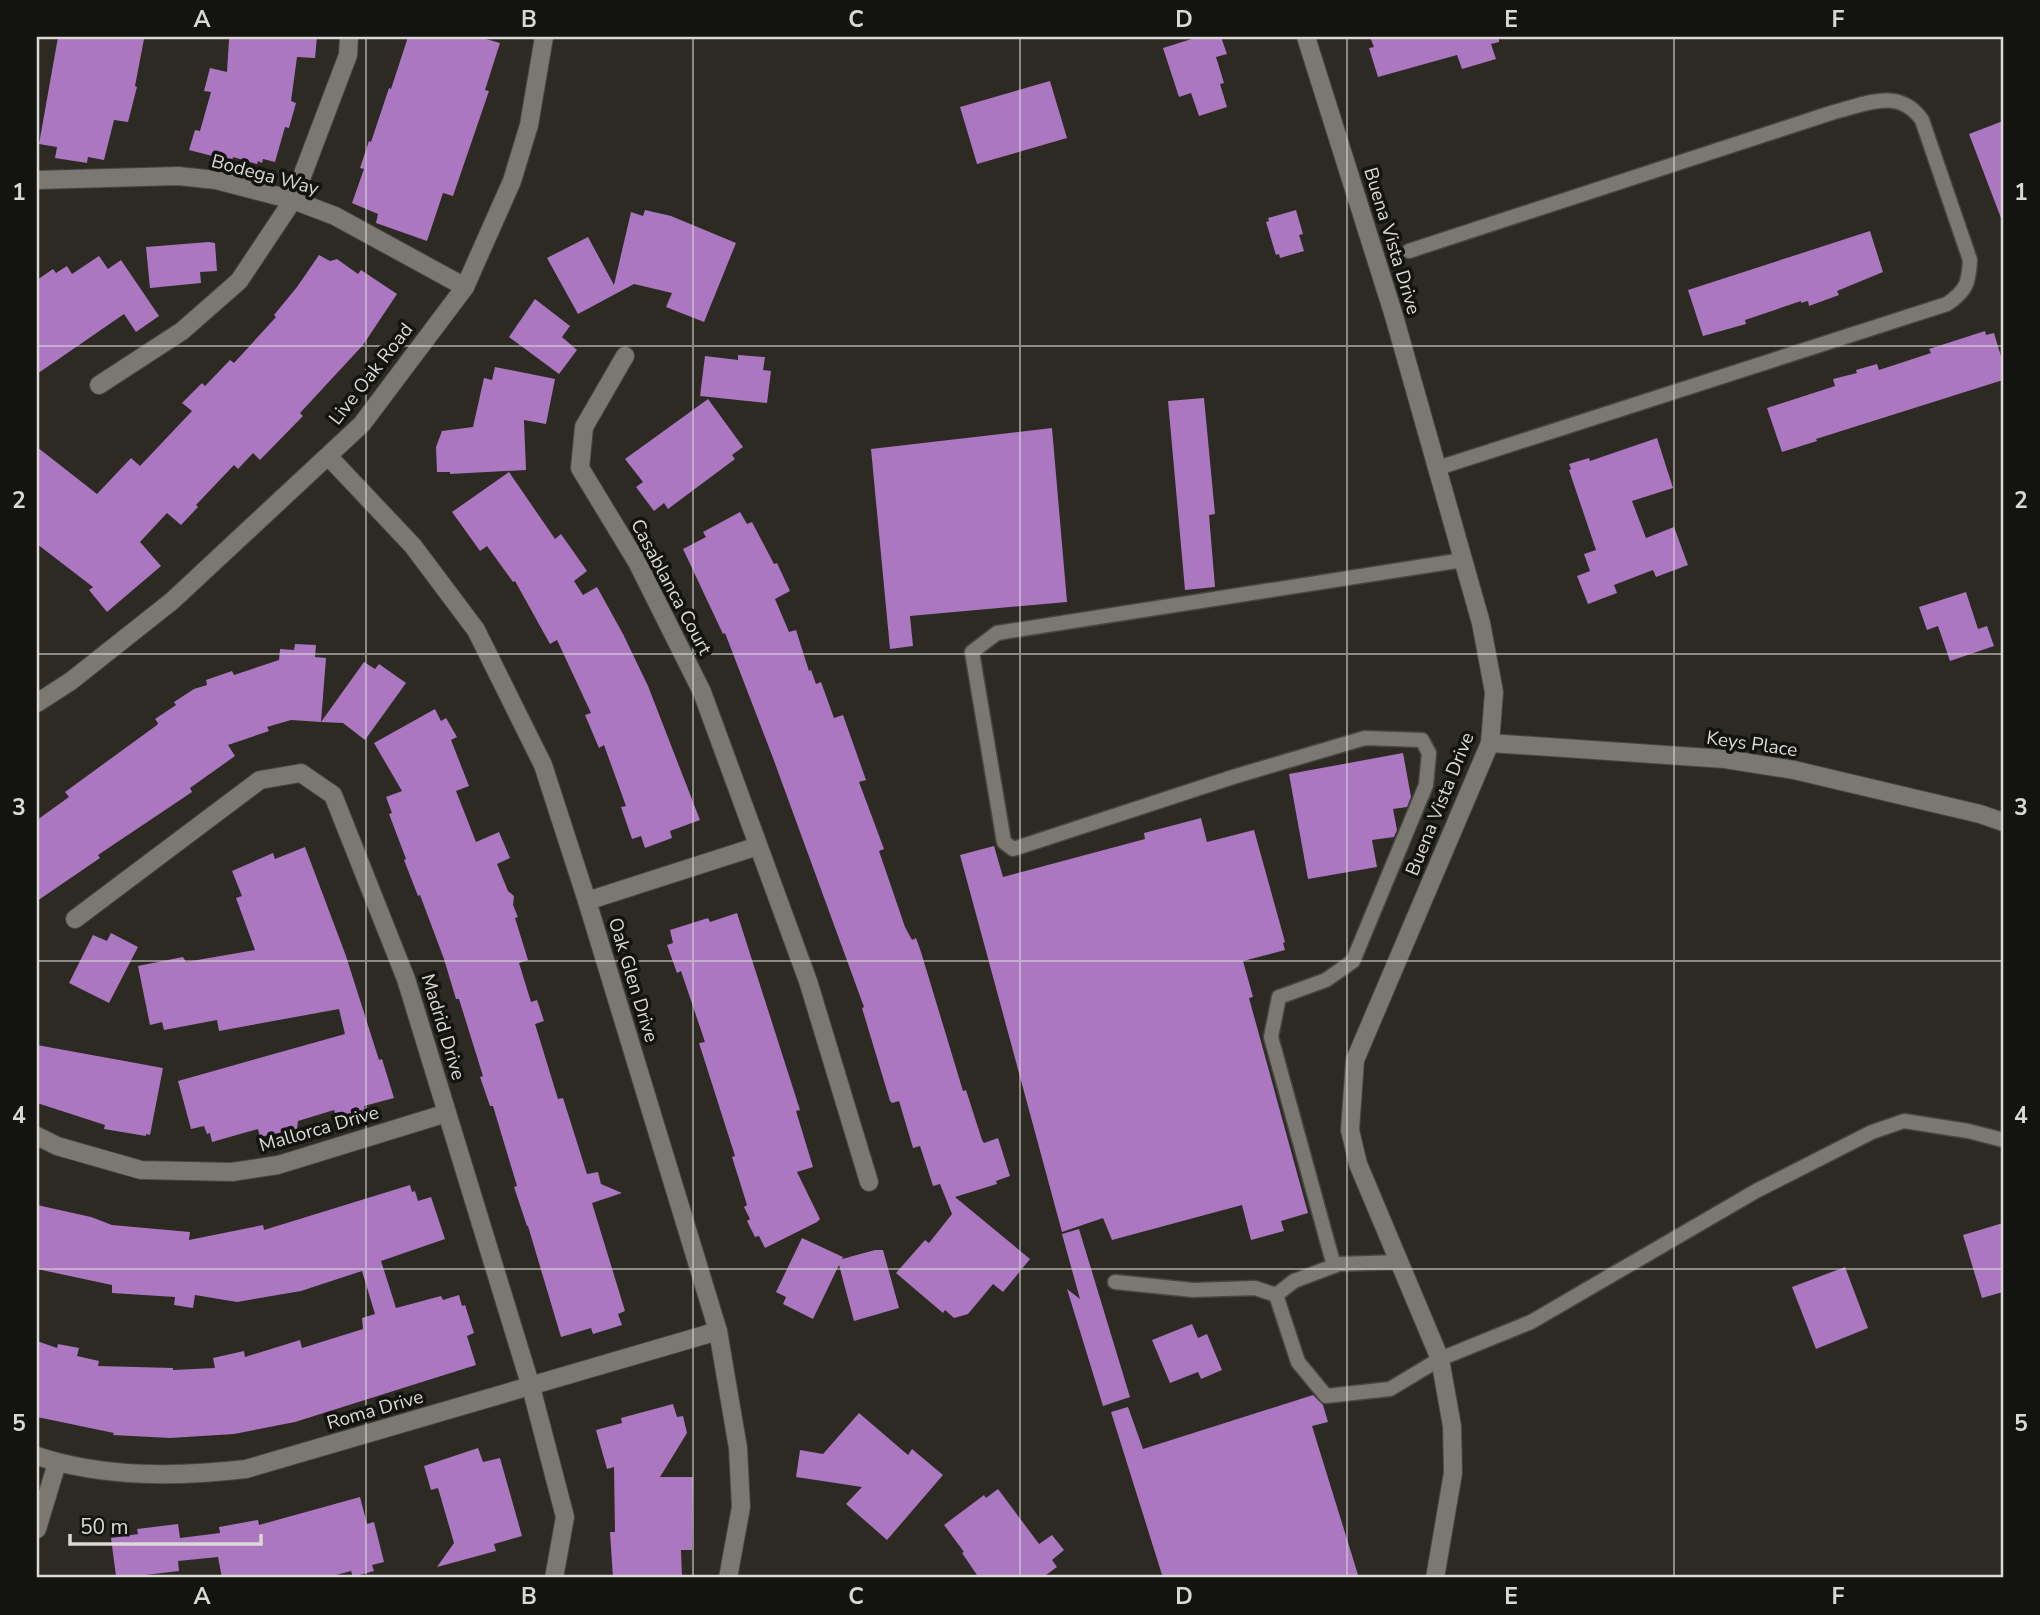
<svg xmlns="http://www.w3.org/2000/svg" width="2040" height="1615" viewBox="0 0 2040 1615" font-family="'Nunito Sans',sans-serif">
<rect width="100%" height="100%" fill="#2c2a23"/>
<g fill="#ab77c0">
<path d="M58 37H132L144 39 135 86 137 87 128 122 114 120 104 160 88 157 87 163 55 158 57 147 39 144Z"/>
<path d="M231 37H317L315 58 297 57 291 101 296 103 289 128 285 127 275 162 263 159 262 163 258 161 257 164 233 157 232 161 189 150 195 130 200 131 211 92 204 91 210 68 227 72 229 39Z"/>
<path d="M408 37H479L500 43 485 90 489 91 453 196 443 193 427 241 376 223 378 214 352 203 364 169 360 168 369 141 371 142 389 88 391 89Z"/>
<path d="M1198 37H1221L1227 54 1216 57 1224 83 1220 84 1227 107 1199 116 1191 93 1179 97 1163 48Z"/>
<path d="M1370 37H1499V42L1491 44 1496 59 1462 69 1457 55 1378 77 1369 48 1374 47Z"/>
<path d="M1050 81 1067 138 977 164 960 107Z"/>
<path d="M2003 121V218H2001L1969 134Z"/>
<path d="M645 210 671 216 736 243 704 322 666 307 672 293 634 284 578 314 547 258 588 237 614 285 631 212 643 216Z"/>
<path d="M1296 210 1303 234 1299 235 1304 251 1280 258 1279 254 1276 255 1266 222 1269 221 1268 218Z"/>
<path d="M1870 231 1883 272 1837 291 1839 295 1809 306 1808 301 1801 303V301L1745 320 1746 324 1703 336 1688 290Z"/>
<path d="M209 242 215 243 217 271 200 272 201 283 150 288 146 247Z"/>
<path d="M319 255 330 261 337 259 358 274 361 270 397 294 363 345 300 413 303 416 260 460 253 453 238 469 234 465 196 505 198 507 181 525 167 513 140 542 161 566 107 612 89 590 93 587 37 544V447L97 494 131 458 140 466 192 411 182 403 202 383 205 386 230 360 234 363 276 317 274 315 297 287Z"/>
<path d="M99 256 108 269 121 260 159 316 136 332 124 314 37 374V280L53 269 56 273 67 266 72 274Z"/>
<path d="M535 299 570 326 562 337 577 350 559 374 509 337Z"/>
<path d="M1985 331 1986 335 1994 333 2003 363V380L1816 439 1817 441 1782 452 1767 408 1835 386 1833 379 1857 373 1856 370 1877 364 1879 370 1931 353 1929 349Z"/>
<path d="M738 355 765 357 763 370 771 371 767 403 700 396 705 356 738 360Z"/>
<path d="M495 367 555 379 546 424 524 420 526 470 450 474V472H437L436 447 442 431 473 427 484 378 492 380Z"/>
<path d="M1204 398 1215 514 1209 515 1215 587 1185 590 1168 401Z"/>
<path d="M708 399 743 447 732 455 735 459 668 509 664 503 654 511 636 487 643 482 625 459Z"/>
<path d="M1052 428 1067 602 910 616 913 646 890 649 871 449Z"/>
<path d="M1657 438 1673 488 1632 501 1646 538 1674 527 1688 565 1656 577 1653 570 1614 585 1617 593 1588 604 1577 576 1590 571 1584 554 1596 550 1569 470 1571 469 1569 464 1589 458 1590 461Z"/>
<path d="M509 472 555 539 561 534 587 571 574 581 583 595 597 587 623 634 648 686 700 820 670 831 672 838 645 848 641 836 632 839 621 807 626 806 604 745 599 748 585 715 591 713 557 640 550 644 515 581 513 582 487 546 480 551 452 512Z"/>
<path d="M740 512 747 524 752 522 774 564 777 563 790 591 775 599 789 632 796 630 809 671 811 670 816 684 821 682 834 718 843 715 866 780 859 782 884 849 879 851 905 927 912 940 916 938 921 952 963 1091 966 1090 982 1140 984 1143 998 1138 1010 1176 996 1181 997 1184 955 1197 1030 1259 1003 1292 993 1284 968 1314 954 1318 945 1310 943 1313 896 1273 925 1240 929 1243 952 1214 940 1184 933 1186 920 1146 913 1148 899 1101 892 1103 890 1101 862 1008 864 1007 773 758 725 633 723 634 683 549 706 537 703 532Z"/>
<path d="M1966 592 1978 629 1987 626 1994 646 1950 661 1938 626 1927 630 1919 607Z"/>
<path d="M295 644 316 645 315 657 326 658 321 722 291 720 267 727 269 731 228 745 235 756 190 788 192 792 98 855 100 858 37 901V820L69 797 65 792 157 725 158 723 155 719 176 705 174 702 194 689 207 685 206 680 232 671 234 675 279 660 280 649 294 650Z"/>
<path d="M364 662 375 669 379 664 406 683 365 740 343 723 321 722Z"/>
<path d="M435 709 441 721 446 718 457 737 451 740 469 786 456 791 476 842 499 832 510 858 497 864 508 891 514 896 513 905 518 917 515 918 528 960 519 963 531 1002 537 1000 544 1021 535 1024 558 1099 563 1098 587 1174 598 1172 601 1184 622 1193 592 1203 625 1311 618 1314 622 1325 593 1334 591 1328 561 1337 528 1226H527L514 1187 517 1186 493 1106H490L480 1077 483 1076 459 999H456L444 959 420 895 418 896 404 860 406 859 389 814 392 813 386 797 402 791 374 743Z"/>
<path d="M1403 753 1411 797 1407 807 1393 809 1397 830 1394 837 1372 840 1377 867 1308 879 1289 774Z"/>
<path d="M1201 818 1207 842 1254 830 1285 942 1283 943 1285 950 1243 961 1253 997 1249 998 1308 1213 1281 1221 1284 1231 1251 1240 1242 1205 1112 1240 1103 1218 1062 1232 960 855 994 846 1003 877 1145 839 1144 833Z"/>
<path d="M305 847 346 956 379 1060 382 1059 394 1098 364 1106 366 1113 338 1122 334 1110 298 1121 297 1129 260 1137 258 1129 212 1142 210 1133 207 1134 204 1126 191 1129 178 1081 345 1034 339 1009 219 1031 217 1020 164 1030 162 1022 150 1025 138 966 183 957 186 962 255 950 236 898 242 896 232 871 273 853 275 859Z"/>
<path d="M737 913 800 1110 796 1111 813 1167 797 1172 820 1219 817 1222 765 1248 759 1236 755 1237 747 1221 750 1219 744 1207 747 1205 732 1157 735 1156 699 1043 705 1042 681 971 677 973 667 945 673 943 670 930 708 918 710 922Z"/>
<path d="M111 933 138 947 109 1003 69 983 93 935 107 941Z"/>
<path d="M37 1045 163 1068 150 1135 146 1134V1136L104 1129 105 1125 37 1103Z"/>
<path d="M410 1185 412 1192 415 1191 418 1201 431 1197 445 1239 381 1261 396 1308 441 1296 443 1300 459 1295 462 1306 465 1305 474 1333 467 1336 476 1365 295 1422 234 1434 170 1438 113 1435 114 1433 37 1417V1341L57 1348 58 1344 79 1348 77 1356 99 1361 98 1366 173 1368V1370L215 1368 213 1358 244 1351 245 1357 300 1340 302 1348 363 1329 362 1318 375 1314 362 1271 301 1291 237 1302 195 1295 193 1308 174 1305 175 1297 112 1293V1285L37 1269V1205L91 1217 112 1225 190 1232 189 1240 263 1225 264 1230Z"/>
<path d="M2003 1223V1292L1982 1298 1963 1235Z"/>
<path d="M1079 1229 1130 1397 1103 1406 1067 1289 1080 1299 1062 1234Z"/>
<path d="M802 1238 843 1257 842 1259 875 1250H883L899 1308 854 1321 839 1265 813 1319 783 1304 786 1297 776 1292Z"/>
<path d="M1845 1267 1868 1328 1816 1349 1792 1287Z"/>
<path d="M1192 1324 1198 1338 1207 1334 1222 1370 1201 1379 1198 1372 1170 1383 1152 1340Z"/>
<path d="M1313 1395 1323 1405 1328 1422 1312 1426 1359 1578H1163L1111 1412 1128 1407 1143 1449Z"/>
<path d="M673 1404 677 1417 683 1416 687 1433 660 1477H693L692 1550H681L682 1577 613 1578 610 1532H615L614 1467 607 1469 596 1430 622 1423 621 1418Z"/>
<path d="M859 1413 908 1455 912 1449 943 1475 887 1540 846 1504 862 1487 796 1477 800 1450 823 1454Z"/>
<path d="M478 1448 483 1462 500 1458 522 1536 494 1544 496 1551 437 1567 454 1543 438 1488 431 1490 424 1466Z"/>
<path d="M998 1489 1039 1544 1052 1535 1064 1550 1052 1560 1057 1567 1042 1578H979L962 1553 964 1552 944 1525 984 1495 986 1498Z"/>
<path d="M360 1497 367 1524 374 1522 384 1562 372 1565 374 1571 353 1577 351 1571 325 1578H222L218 1557 178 1561 179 1571 120 1578V1575L116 1576 111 1538 138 1534 137 1529 178 1524 180 1538 220 1533 219 1527 258 1520 259 1525Z"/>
</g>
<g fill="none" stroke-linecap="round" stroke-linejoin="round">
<g stroke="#474640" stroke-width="17">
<g id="service">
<path d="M1409 251 1834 112C1866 104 1899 87 1922 120L1970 260C1969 283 1966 291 1947 304L1438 468"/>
<path d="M1399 1262 1339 1264 1294 1281 1276 1295 1298 1362 1326 1396 1390 1389 1440 1359 1531 1322 1756 1191 1872 1132 1904 1121 1968 1131 2003 1140"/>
<path d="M1334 1266 1271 1037 1279 997 1326 980 1353 961 1426 785 1429 753 1422 740 1365 738 1236 776 1013 849 1004 842 972 652 997 633 1463 560"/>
<path d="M1115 1282 1193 1290 1255 1288 1276 1295"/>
</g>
</g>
<g stroke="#474640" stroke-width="20">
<g id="minor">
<path d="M37 180 178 176 216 180 293 200 335 216 465 287"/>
<path d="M625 356 584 427 580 468 637 562 702 692 808 981 869 1182"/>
<path d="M99 385 182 331 239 281 293 200 348 55 349 37"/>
<path d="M329 457 413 546 476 630 543 765 587 901 718 1331 738 1448 741 1507 728 1578"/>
<path d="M1490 743 1725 759 1794 770 1980 814 2003 822"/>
<path d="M587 901 758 846"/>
<path d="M75 919 260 780 301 773 333 795 406 979 531 1387 565 1517 554 1578"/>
<path d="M37 1136 57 1146 141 1170 232 1172 278 1165 447 1113"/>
<path d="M37 1456C104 1478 177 1477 246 1469L718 1331"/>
<path d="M37 1529 57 1463"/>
</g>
</g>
<g stroke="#474640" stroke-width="20">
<g id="tertiary">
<path d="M1306 37 1394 316 1481 623 1494 692 1490 743 1355 1060 1350 1130 1358 1164 1440 1359 1452 1426 1453 1473 1435 1578"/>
<path d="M37 703 71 681 172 601 362 424 465 287 512 181 529 125 544 37"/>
</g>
</g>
<use href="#service" stroke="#7a7870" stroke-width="14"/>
<use href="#minor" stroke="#7a7870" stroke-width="18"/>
<use href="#tertiary" stroke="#7a7870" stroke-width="18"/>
</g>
<path fill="none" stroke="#dad9d5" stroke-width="2" stroke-opacity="0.55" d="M366 37V1578M693 37V1578M1020 37V1578M1347 37V1578M1674 37V1578M37 346H2003M37 654H2003M37 961H2003M37 1269H2003"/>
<g text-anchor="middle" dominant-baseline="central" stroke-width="7" stroke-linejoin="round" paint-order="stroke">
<g font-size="19" fill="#dad9d5" stroke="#13130f">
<text transform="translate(265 175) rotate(15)">Bodega Way</text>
<text transform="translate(1392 241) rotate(73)">Buena Vista Drive</text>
<text transform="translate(371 374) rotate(-52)">Live Oak Road</text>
<text transform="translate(671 587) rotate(62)">Casablanca Court</text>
<text transform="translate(1752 744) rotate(8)">Keys Place</text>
<text transform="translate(1440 804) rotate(-68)">Buena Vista Drive</text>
<text transform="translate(633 980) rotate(73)">Oak Glen Drive</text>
<text transform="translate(443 1027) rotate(73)">Madrid Drive</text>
<text transform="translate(319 1129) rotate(-16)">Mallorca Drive</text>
<text transform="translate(375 1410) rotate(-16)">Roma Drive</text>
</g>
</g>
<rect width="2040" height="1615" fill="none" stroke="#13130f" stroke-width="77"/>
<path d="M70 1534v10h191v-10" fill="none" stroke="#dad9d5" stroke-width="3.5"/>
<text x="80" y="1534" font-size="21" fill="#dad9d5" stroke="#13130f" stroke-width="5" paint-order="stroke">50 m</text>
<rect x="38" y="38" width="1964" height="1538" fill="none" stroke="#dad9d5" stroke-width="2.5"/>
<g font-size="23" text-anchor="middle" font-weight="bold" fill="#dad9d5">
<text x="202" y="27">A</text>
<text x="529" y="27">B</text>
<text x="856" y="27">C</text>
<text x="1184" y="27">D</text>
<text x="1511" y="27">E</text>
<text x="1838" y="27">F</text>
<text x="19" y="200">1</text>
<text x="2021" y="200">1</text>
<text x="19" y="508">2</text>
<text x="2021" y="508">2</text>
<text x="19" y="815">3</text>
<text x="2021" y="815">3</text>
<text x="19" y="1123">4</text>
<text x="2021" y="1123">4</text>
<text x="19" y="1431">5</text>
<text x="2021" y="1431">5</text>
<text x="202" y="1604">A</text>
<text x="529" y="1604">B</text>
<text x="856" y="1604">C</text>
<text x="1184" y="1604">D</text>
<text x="1511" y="1604">E</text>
<text x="1838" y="1604">F</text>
</g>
</svg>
